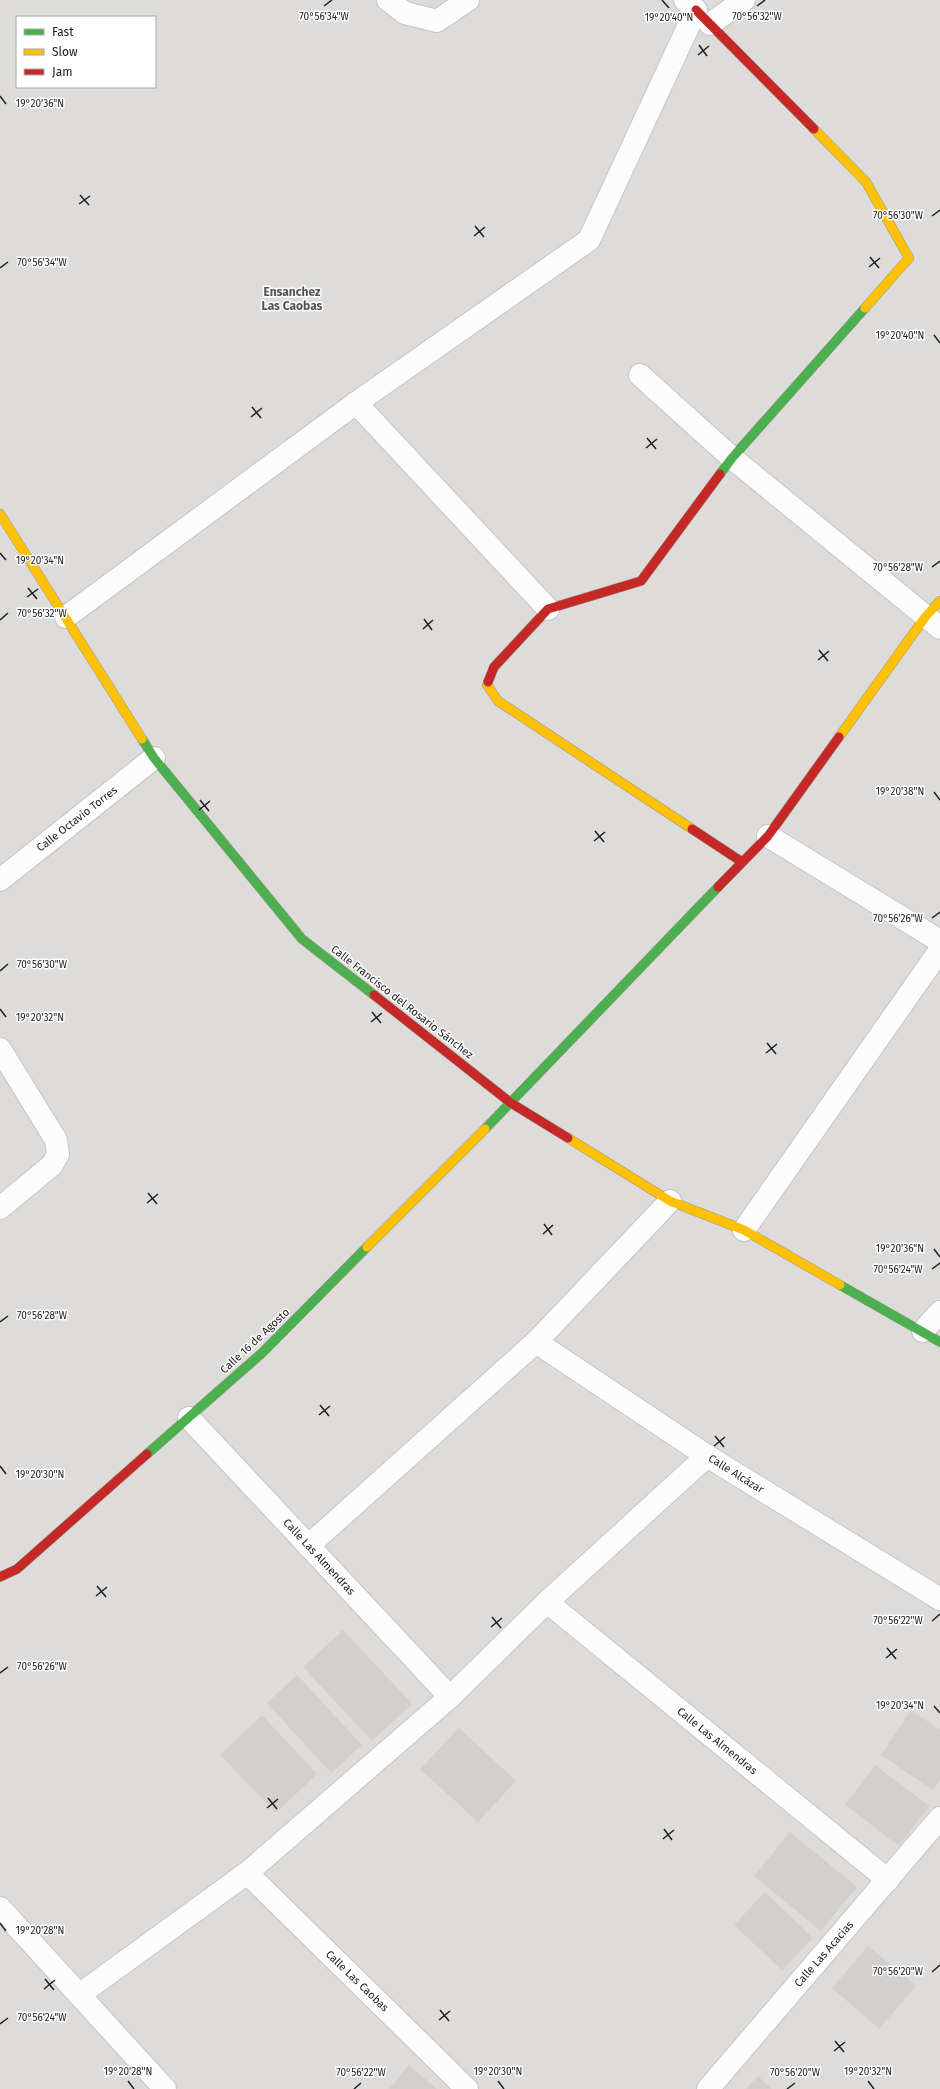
<svg xmlns="http://www.w3.org/2000/svg" width="940" height="2089" viewBox="0 0 940 2089" font-family="'Fira Sans',sans-serif">
<rect width="100%" height="100%" fill="#eeece9"/>
<path fill="#dddcda" fill-rule="evenodd" d="M0 0H940V2089H0ZM17 17H155V87H17Z"/>
<g fill="#d2d0ce">
<path d="M343 1630 412 1704 372 1741 303 1667Z"/>
<path d="M297 1675 362 1745 331 1773 267 1703Z"/>
<path d="M911 1710 940 1730V1780L933 1790 881 1755Z"/>
<path d="M262 1715 317 1774 276 1813 220 1755Z"/>
<path d="M459 1728 516 1781 478 1822 420 1769Z"/>
<path d="M875 1765 929 1806 899 1846 845 1805Z"/>
<path d="M790 1832 857 1887 821 1931 754 1876Z"/>
<path d="M765 1892 813 1938 782 1970 734 1925Z"/>
<path d="M868 1946 916 1986 879 2029 832 1988Z"/>
<path d="M409 2065 437 2089H389Z"/>
<path d="M758 2076 772 2089H746Z"/>
</g>
<g fill="none" stroke-linecap="round" stroke-linejoin="round">
<g stroke="#c5c4c3" stroke-width="24">
<g id="street">
<path d="M388 0 405 13 437 21 468 0"/>
<path d="M710 24 744 0"/>
<path d="M640 375 732 458 940 628"/>
<path d="M356 403 548 609"/>
<path d="M66 617 356 403 589 240 696 10 685 0"/>
<path d="M768 836 940 941"/>
<path d="M0 880 154 758"/>
<path d="M0 1049 56 1140 58 1154 52 1165 0 1208"/>
<path d="M744 1230 940 950"/>
<path d="M923 1331 940 1312"/>
<path d="M536 1342 707 1456 940 1599"/>
<path d="M189 1418 450 1697"/>
<path d="M308 1546 536 1342 670 1201"/>
<path d="M547 1602 888 1880"/>
<path d="M247 1873 467 2089"/>
<path d="M0 1908 165 2089"/>
<path d="M79 1995 247 1873 450 1697 547 1602 707 1456"/>
<path d="M708 2089 940 1818"/>
</g>
</g>
<g stroke="#979781" stroke-width="10">
<g id="fast">
<path d="M720 474 732 458 865 308"/>
<path d="M142 739 154 758 302 939 374 995"/>
<path d="M485 1129 718 887"/>
<path d="M840 1285 940 1342"/>
<path d="M147 1454 262 1353 367 1247"/>
</g>
</g>
<g stroke="#979781" stroke-width="10">
<g id="slow">
<path d="M814 129 866 182 909 258 865 308"/>
<path d="M0 514 142 739"/>
<path d="M488 682 487 685 498 701 692 829"/>
<path d="M839 737 926 616 940 601"/>
<path d="M568 1138 670 1201 744 1230 840 1285"/>
<path d="M367 1247 485 1129"/>
</g>
</g>
<g stroke="#979781" stroke-width="10">
<g id="jam">
<path d="M696 10 814 129"/>
<path d="M488 682 494 667 548 609 641 581 720 474"/>
<path d="M692 829 742 862"/>
<path d="M718 887 768 836 839 737"/>
<path d="M374 995 511 1103 568 1138"/>
<path d="M0 1577 17 1569 147 1454"/>
</g>
</g>
<use href="#street" stroke="#fcfcfc" stroke-width="22"/>
<use href="#fast" stroke="#4caf50" stroke-width="9"/>
<use href="#slow" stroke="#ffc107" stroke-width="9"/>
<use href="#jam" stroke="#c62828" stroke-width="9"/>
</g>
<path fill="none" stroke="#202020" stroke-width="1.5" d="M662 0 669 8M324 6 332 0M757 6 765 0M699 45 707 56M698 55 709 46M0 96 6 104M80 195 89 205M79 204 90 196M932 216 940 210M475 226 484 237M474 236 485 227M870 257 879 268M869 267 880 258M0 268 8 262M934 335 940 343M252 407 261 418M251 417 262 408M647 438 656 449M646 448 657 439M0 553 6 560M932 567 940 561M28 588 37 599M27 597 38 589M424 619 432 630M0 620 8 613M423 629 433 620M819 650 828 661M818 660 829 651M934 792 940 800M200 800 209 811M199 810 210 801M595 831 604 842M594 841 605 832M932 918 940 912M0 971 8 964M0 1009 6 1017M372 1012 381 1023M371 1022 382 1013M767 1043 776 1054M766 1053 777 1044M148 1193 157 1204M147 1203 158 1194M544 1224 552 1235M543 1234 553 1225M934 1249 940 1257M932 1269 940 1263M0 1322 8 1316M320 1405 329 1416M319 1415 330 1406M715 1436 724 1447M714 1446 725 1437M0 1466 6 1474M97 1586 106 1597M96 1596 107 1587M492 1617 501 1628M932 1621 940 1614M491 1627 502 1618M887 1648 896 1659M886 1658 897 1649M0 1673 8 1667M934 1706 940 1713M268 1798 277 1809M267 1808 278 1799M664 1829 672 1840M663 1839 674 1830M0 1923 6 1931M932 1972 940 1965M45 1979 54 1990M44 1989 55 1980M440 2010 449 2021M439 2020 450 2011M0 2024 8 2018M835 2041 844 2052M834 2051 845 2042M128 2081 134 2089M498 2081 504 2089M868 2081 874 2089M354 2089 361 2083M787 2089 795 2083"/>
<g text-anchor="middle" dominant-baseline="central" stroke-width="3" stroke-linejoin="round" paint-order="stroke">
<g font-size="11" fill="#202020" stroke="#fff">
<text transform="translate(77 819) rotate(-38)">Calle Octavio Torres</text>
<text transform="translate(402 1002) rotate(38)">Calle Francisco del Rosario Sánchez</text>
<text transform="translate(255 1341) rotate(-43)">Calle 16 de Agosto</text>
<text transform="translate(736 1474) rotate(32)">Calle Alcázar</text>
<text transform="translate(319 1557) rotate(47)">Calle Las Almendras</text>
<text transform="translate(717 1741) rotate(39)">Calle Las Almendras</text>
<text transform="translate(824 1954) rotate(-49)">Calle Las Acacias</text>
<text transform="translate(357 1981) rotate(44)">Calle Las Caobas</text>
</g>
<g font-size="12" font-weight="bold" fill="#535353" stroke="#fff">
<text x="292" y="292">Ensanchez<tspan x="292" dy="14">Las Caobas</tspan></text>
</g>
</g>
<g font-size="10" text-anchor="middle" fill="#202020" stroke="#fff" stroke-width="3" stroke-linejoin="round" paint-order="stroke">
<text x="324" y="20">70°56'34"W</text>
<text x="757" y="20">70°56'32"W</text>
<text x="669" y="21">19°20'40"N</text>
<text x="40" y="107">19°20'36"N</text>
<text x="898" y="219">70°56'30"W</text>
<text x="42" y="266">70°56'34"W</text>
<text x="900" y="339">19°20'40"N</text>
<text x="40" y="564">19°20'34"N</text>
<text x="898" y="571">70°56'28"W</text>
<text x="42" y="617">70°56'32"W</text>
<text x="900" y="795">19°20'38"N</text>
<text x="898" y="922">70°56'26"W</text>
<text x="42" y="968">70°56'30"W</text>
<text x="40" y="1021">19°20'32"N</text>
<text x="900" y="1252">19°20'36"N</text>
<text x="898" y="1273">70°56'24"W</text>
<text x="42" y="1319">70°56'28"W</text>
<text x="40" y="1478">19°20'30"N</text>
<text x="898" y="1624">70°56'22"W</text>
<text x="42" y="1670">70°56'26"W</text>
<text x="900" y="1709">19°20'34"N</text>
<text x="40" y="1934">19°20'28"N</text>
<text x="898" y="1975">70°56'20"W</text>
<text x="42" y="2021">70°56'24"W</text>
<text x="128" y="2075">19°20'28"N</text>
<text x="498" y="2075">19°20'30"N</text>
<text x="868" y="2075">19°20'32"N</text>
<text x="361" y="2076">70°56'22"W</text>
<text x="795" y="2076">70°56'20"W</text>
</g>
<rect x="16" y="16" width="140" height="72" fill="#ffffff" stroke="#a6a6a6"/>
<rect x="24" y="29" width="20" height="6" fill="#4caf50" stroke="#a6a6a6"/>
<text x="52" y="36" font-size="12" fill="#202020">Fast</text>
<rect x="24" y="49" width="20" height="6" fill="#ffc107" stroke="#a6a6a6"/>
<text x="52" y="56" font-size="12" fill="#202020">Slow</text>
<rect x="24" y="69" width="20" height="6" fill="#c62828" stroke="#a6a6a6"/>
<text x="52" y="76" font-size="12" fill="#202020">Jam</text>
</svg>
